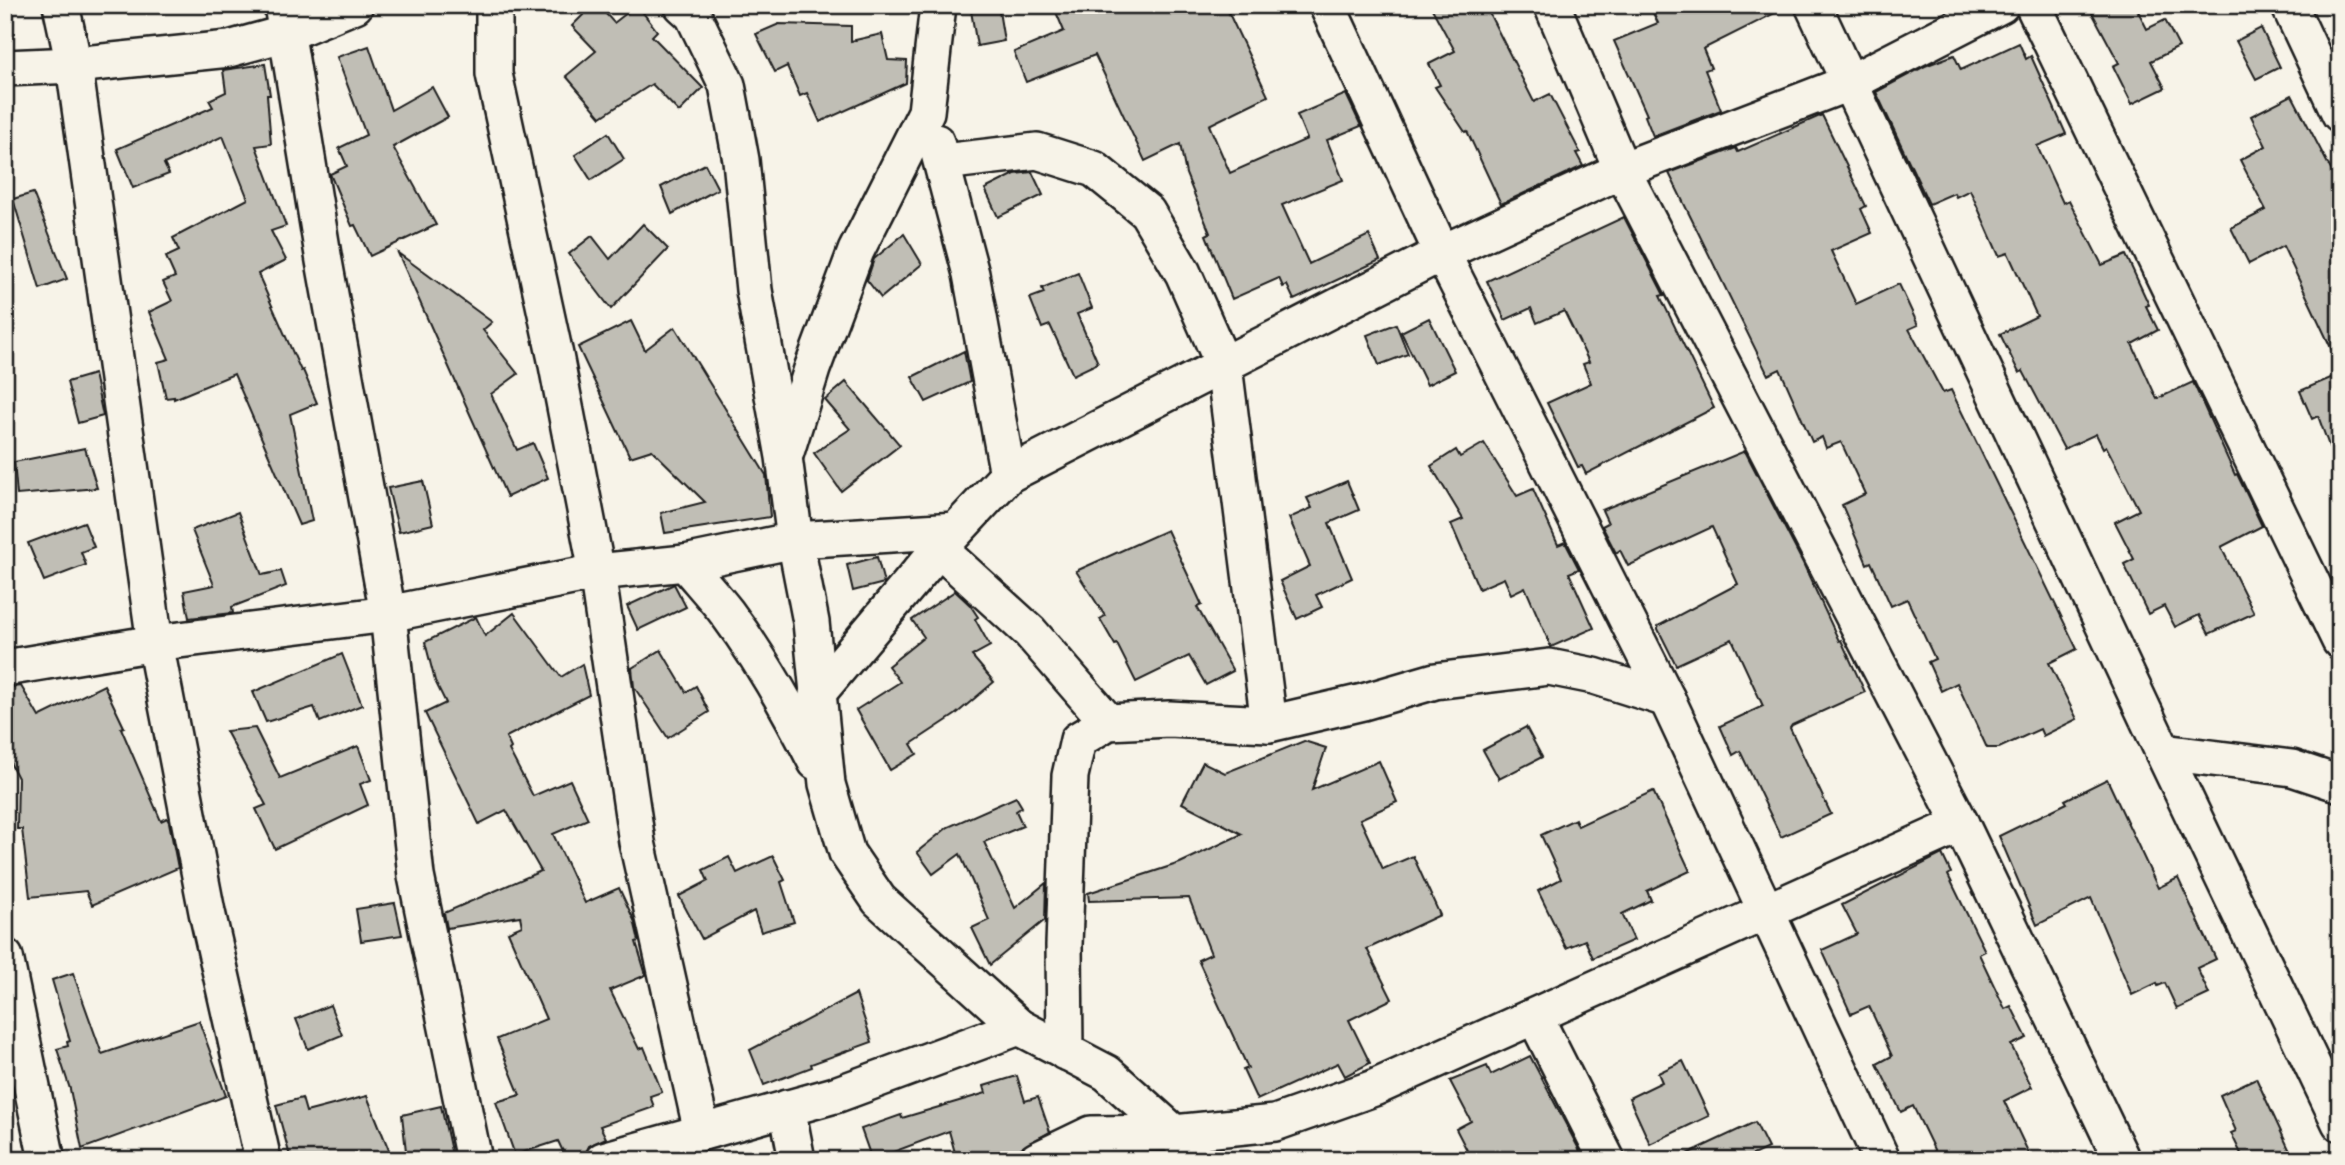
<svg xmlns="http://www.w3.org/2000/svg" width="2345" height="1165" viewBox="0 0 2345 1165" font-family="Mali,sans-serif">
<rect width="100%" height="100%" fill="#f7f3e8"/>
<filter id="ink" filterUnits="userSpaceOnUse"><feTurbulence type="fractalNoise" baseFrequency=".0143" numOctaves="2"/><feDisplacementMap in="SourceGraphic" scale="14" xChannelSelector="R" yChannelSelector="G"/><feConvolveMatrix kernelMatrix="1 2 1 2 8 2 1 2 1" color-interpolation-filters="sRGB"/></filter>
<g filter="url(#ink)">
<g fill="#c0beb5" stroke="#1c1c1c" stroke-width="2">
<path d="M593 5H598L614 23 637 5 657 31 652 36 703 88 679 112 652 84 601 117 566 76 596 51 572 26Z"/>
<path d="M970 5H998L1004 41 977 46Z"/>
<path d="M1053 5H1225L1268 96 1209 125 1230 173 1307 139 1297 115 1346 94 1361 126 1327 140 1343 180 1282 205 1309 264 1369 235 1380 260 1294 300 1287 285 1283 287 1279 278 1232 299 1206 235 1210 233 1186 174 1180 144 1145 161 1095 55 1026 82 1014 52 1064 31Z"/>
<path d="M1430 5H1485L1534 102 1550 94 1580 152 1576 153 1583 166 1501 204 1467 131 1465 132 1435 87 1440 85 1429 64 1455 51Z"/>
<path d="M1649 5H1791L1703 49 1711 68 1705 70 1721 110 1653 136 1645 116 1647 115 1614 41 1658 23Z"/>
<path d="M2088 5H2135L2147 29 2165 20 2179 47 2151 61 2165 88 2132 104 2113 66 2119 63Z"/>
<path d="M779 24 851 26V41L882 34 888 60 907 61 906 83 820 122 807 93 800 96 787 66 775 72 756 34Z"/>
<path d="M2261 28 2280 67 2256 79 2236 41Z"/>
<path d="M2019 43 2026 59 2031 56 2066 134 2037 146 2063 203 2069 200 2102 265 2126 255 2149 305 2146 306 2158 330 2132 344 2157 399 2193 382 2235 475 2237 474 2262 526 2221 547 2254 613 2209 634 2199 615 2175 627 2164 606 2148 614 2124 564 2134 559 2115 522 2139 510 2106 446 2103 448 2096 434 2064 449 2023 371 2019 373 2000 334 2037 316 2008 253 1999 256 1970 190 1956 197 1954 193 1929 204 1876 92 1925 66 1954 55 1961 70Z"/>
<path d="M369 46 391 110 432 87 448 117 393 147 436 225 370 256 355 225 352 226 330 174 347 166 339 148 366 135 337 57Z"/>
<path d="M265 64 270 95H267L271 144 256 146 286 226 271 231 286 260 258 274 301 371 303 370 317 403 290 414 312 521 299 525 234 374 174 399V397L166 398 158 362 169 359 149 312 172 301 163 282 175 277 166 257 179 251 173 238 248 199 223 136 164 164 169 174 133 188 117 149 213 107 209 100 226 92 223 70Z"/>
<path d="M2292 95 2340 187V367L2283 246 2249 264 2231 228 2266 210 2240 160 2266 146 2251 116Z"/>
<path d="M1822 115 1866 206 1861 209 1872 233 1831 251 1856 304 1899 284 1918 325 1909 329 1943 393 1951 390 2077 649 2049 663 2077 719 2043 736 2040 729 1999 748H1987L1957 683 1941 691 1928 662 1935 659 1907 599 1891 606 1871 562 1867 564 1842 505 1865 494 1841 442 1826 448 1822 437 1812 442 1780 369 1768 375 1669 173 1736 148 1738 152Z"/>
<path d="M608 133 624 159 591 180 575 155Z"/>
<path d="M705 164 718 189 672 214 661 187Z"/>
<path d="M1032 172 1043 195 998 217 985 189 1015 174Z"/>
<path d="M33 193 67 279 40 289 13 199Z"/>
<path d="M1624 217 1664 295 1660 296 1714 408 1586 474 1582 466 1578 467 1547 403 1591 383 1583 364 1589 362 1564 311 1537 323 1531 308 1505 320 1487 281Z"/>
<path d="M643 224 668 249 611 309 569 254 592 236 610 259Z"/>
<path d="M904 234 922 264 881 298 867 280 874 259Z"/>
<path d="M398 253 492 322 483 330 518 374 491 394 517 450 533 443 548 478 507 497Z"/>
<path d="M1078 273 1092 308 1077 314 1098 363 1073 375 1050 325 1042 328 1030 298 1044 293 1042 288Z"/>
<path d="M1429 318 1455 371 1427 385 1401 332Z"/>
<path d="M631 321 645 350 675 327 766 475 770 517 665 533 661 513 705 502 652 450 630 457 578 347Z"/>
<path d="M1396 324 1408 354 1379 365 1367 335Z"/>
<path d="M964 351 970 382 926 402 912 377Z"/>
<path d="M94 374 103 416 78 423 67 382Z"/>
<path d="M2340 374V467L2337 468 2318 416 2312 419 2300 391Z"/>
<path d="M846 382 900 445 841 491 814 453 850 429 825 400Z"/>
<path d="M1484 443 1517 496 1533 489 1558 545 1565 542 1579 569 1569 573 1594 628 1551 647 1525 587 1511 594 1504 578 1479 589 1451 524 1463 519 1431 466 1456 450 1460 457Z"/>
<path d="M85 448 97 488 17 495 14 462Z"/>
<path d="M1745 451 1803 563 1839 641 1841 640 1865 692 1792 725 1790 728 1831 814 1781 837 1740 751 1733 755 1720 726 1763 706 1732 639 1676 665 1658 629V626L1738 584 1712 527 1628 566 1620 550 1616 553 1602 526 1608 523 1602 510Z"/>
<path d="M423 481 433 524 399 532 388 488Z"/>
<path d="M1347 481 1359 510 1329 523 1352 578 1316 595 1322 607 1297 619 1280 581 1310 566 1289 518 1312 508 1307 498Z"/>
<path d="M238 512 262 575 281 571 286 586 232 607 233 613 189 618 184 591 214 585 192 530Z"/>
<path d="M84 522 94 547 81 552 86 565 44 581 28 543Z"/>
<path d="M1167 530 1202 605 1197 607 1233 671 1206 685 1189 656 1136 682 1117 644 1115 645 1100 619 1105 616 1076 571Z"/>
<path d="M877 557 884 583 853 591 847 565Z"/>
<path d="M674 584 686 607 638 630 627 606Z"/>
<path d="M955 591 970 605 978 617 975 619 990 646 972 656 994 682 955 715 911 744 917 754 890 770 856 710 900 682 888 666 924 637 912 620Z"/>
<path d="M514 613 561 677 582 664 589 695 506 737 511 748 509 750 533 796 570 780 588 819 553 834 585 903 619 888 634 920 639 941 636 942 646 975 610 990 639 1049 644 1047 662 1092 650 1096 654 1107 600 1126 606 1138 589 1146 583 1160H567L558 1141 515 1155 496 1102 520 1095 497 1039 546 1019 508 932 522 926 520 916 447 928 444 913 541 871 506 810 479 824 425 713 446 703 435 681 425 642 476 617 485 636Z"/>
<path d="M661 650 686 692 696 686 709 712 668 738 634 687 632 668Z"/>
<path d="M342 654 362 705 320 722 314 707 266 722 253 692Z"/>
<path d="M104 685 124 727 121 728 161 821 167 818 169 822 178 868 92 905 86 891 30 897 22 829H17L18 778 5 753V688L21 686 39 717Z"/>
<path d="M1526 727 1542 757 1499 779 1483 750Z"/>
<path d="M255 728 280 778 358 746 371 780 360 784 368 805 275 849 256 809 266 805 226 731Z"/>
<path d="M1304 741 1326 748 1312 790 1379 761 1397 802 1360 819 1383 869 1413 856 1440 915 1367 949 1392 999 1349 1020 1370 1063 1345 1076 1338 1063 1257 1100 1243 1070 1248 1068 1198 960 1211 954 1189 898 1089 901 1088 893 1180 863 1242 834 1182 803 1203 762 1225 773Z"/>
<path d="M2107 779 2158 888 2178 878 2216 959 2197 968 2209 994 2177 1009 2165 983 2158 986 2157 983 2132 995 2091 898 2037 925 1999 836 2067 803 2065 800Z"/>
<path d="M1653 791 1690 871 1647 891 1651 900 1622 914 1634 940 1593 958 1585 940 1566 948 1538 891 1561 879 1541 835 1575 819 1578 826Z"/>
<path d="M1016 797 1022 807 1016 811 1023 826 984 842 1015 908 1046 883 1045 920 990 965 972 928 989 920 960 854 933 874 917 852 948 827Z"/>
<path d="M1942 854 1951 873 1948 875 1985 951 1979 954 2005 1009 2011 1006 2027 1038 2011 1045 2032 1087 2004 1101 2032 1160H1939L1913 1106 1901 1112 1877 1064 1892 1056 1869 1006 1851 1014 1822 950 1857 934 1842 905Z"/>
<path d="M773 856 785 880 781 882 794 922 761 932 754 911 702 939 679 896 708 881 703 870 729 857 737 873Z"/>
<path d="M395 903 402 935 361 941 356 909Z"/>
<path d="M73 973 102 1054 199 1021 226 1096 82 1149 70 1089 57 1049 68 1046 67 1042 70 1041 52 980Z"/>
<path d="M856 994 872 1042 811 1064 812 1067 764 1085 750 1050Z"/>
<path d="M330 1005 342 1035 308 1049 296 1019Z"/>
<path d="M1530 1056 1581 1153 1566 1160H1472L1456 1129 1471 1121 1450 1081 1487 1066 1491 1075Z"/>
<path d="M1683 1061 1709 1116 1650 1144 1629 1098 1662 1082 1658 1073Z"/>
<path d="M1017 1076 1025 1101 1038 1097 1050 1132 1021 1148 1017 1160H957L949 1131 872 1160 861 1129 901 1115 902 1118 986 1093 984 1086Z"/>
<path d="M2256 1078 2294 1160H2244L2231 1133 2236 1131 2220 1095Z"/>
<path d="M367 1096 393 1160H291L276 1105 302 1098 306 1112Z"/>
<path d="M441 1106 453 1160H407L402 1115Z"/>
<path d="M1755 1122 1768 1148 1742 1160H1674Z"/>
</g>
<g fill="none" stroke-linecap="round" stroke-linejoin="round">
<g stroke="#1c1c1c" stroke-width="40">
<g id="street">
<path d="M61 5 74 65 155 643 207 912 263 1160"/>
<path d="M282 5 324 261 388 614 416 876 474 1160"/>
<path d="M494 5V74L555 355 597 572 637 842 702 1132"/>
<path d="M682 5 693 15 727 85 741 160 754 290 784 457 795 540 811 622 827 784 847 853 879 900 1019 1027 1107 1073 1174 1133 1196 1160"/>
<path d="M1327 5 1442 253 1667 699 1882 1160"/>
<path d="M1552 5 1622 170 1961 824 2122 1160"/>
<path d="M1813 5 2163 752 2340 1123"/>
<path d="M2033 5 2340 641"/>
<path d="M2289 5 2340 114"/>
<path d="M5 68 74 65 229 49 287 33 355 5"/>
<path d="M936 142 971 274 1008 475"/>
<path d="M943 162 1037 151 1094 169 1147 212 1183 273 1224 366 1269 724"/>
<path d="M786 452 812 369 856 251 926 112 938 5"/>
<path d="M939 549 1030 632 1108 722"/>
<path d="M685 563C699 580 714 596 727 613 762 660 790 710 816 762"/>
<path d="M5 668 155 643 388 614 597 572 685 563 795 540 956 530"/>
<path d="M817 694 939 549 1008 475 1442 253 1622 170 1851 82 2001 5"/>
<path d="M2163 752 2292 768 2340 784"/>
<path d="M5 957 47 1160"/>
<path d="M1535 1017 1607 1160"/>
<path d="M1065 1052 1064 945 1070 776 1078 740 1108 722 1169 719 1269 724 1363 702 1435 681 1549 667 1594 676 1667 699"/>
<path d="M787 1108 797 1160"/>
<path d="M603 1160 835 1095 1019 1027"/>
<path d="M1037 1160 1091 1134 1174 1133 1275 1123 1374 1088 1961 824"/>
</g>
</g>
<use href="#street" stroke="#f7f3e8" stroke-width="35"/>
</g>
</g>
<rect width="2345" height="1165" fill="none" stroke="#f7f3e8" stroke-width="28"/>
<rect x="14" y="14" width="2317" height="1137" fill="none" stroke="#1c1c1c" stroke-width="2.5" filter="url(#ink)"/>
</svg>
